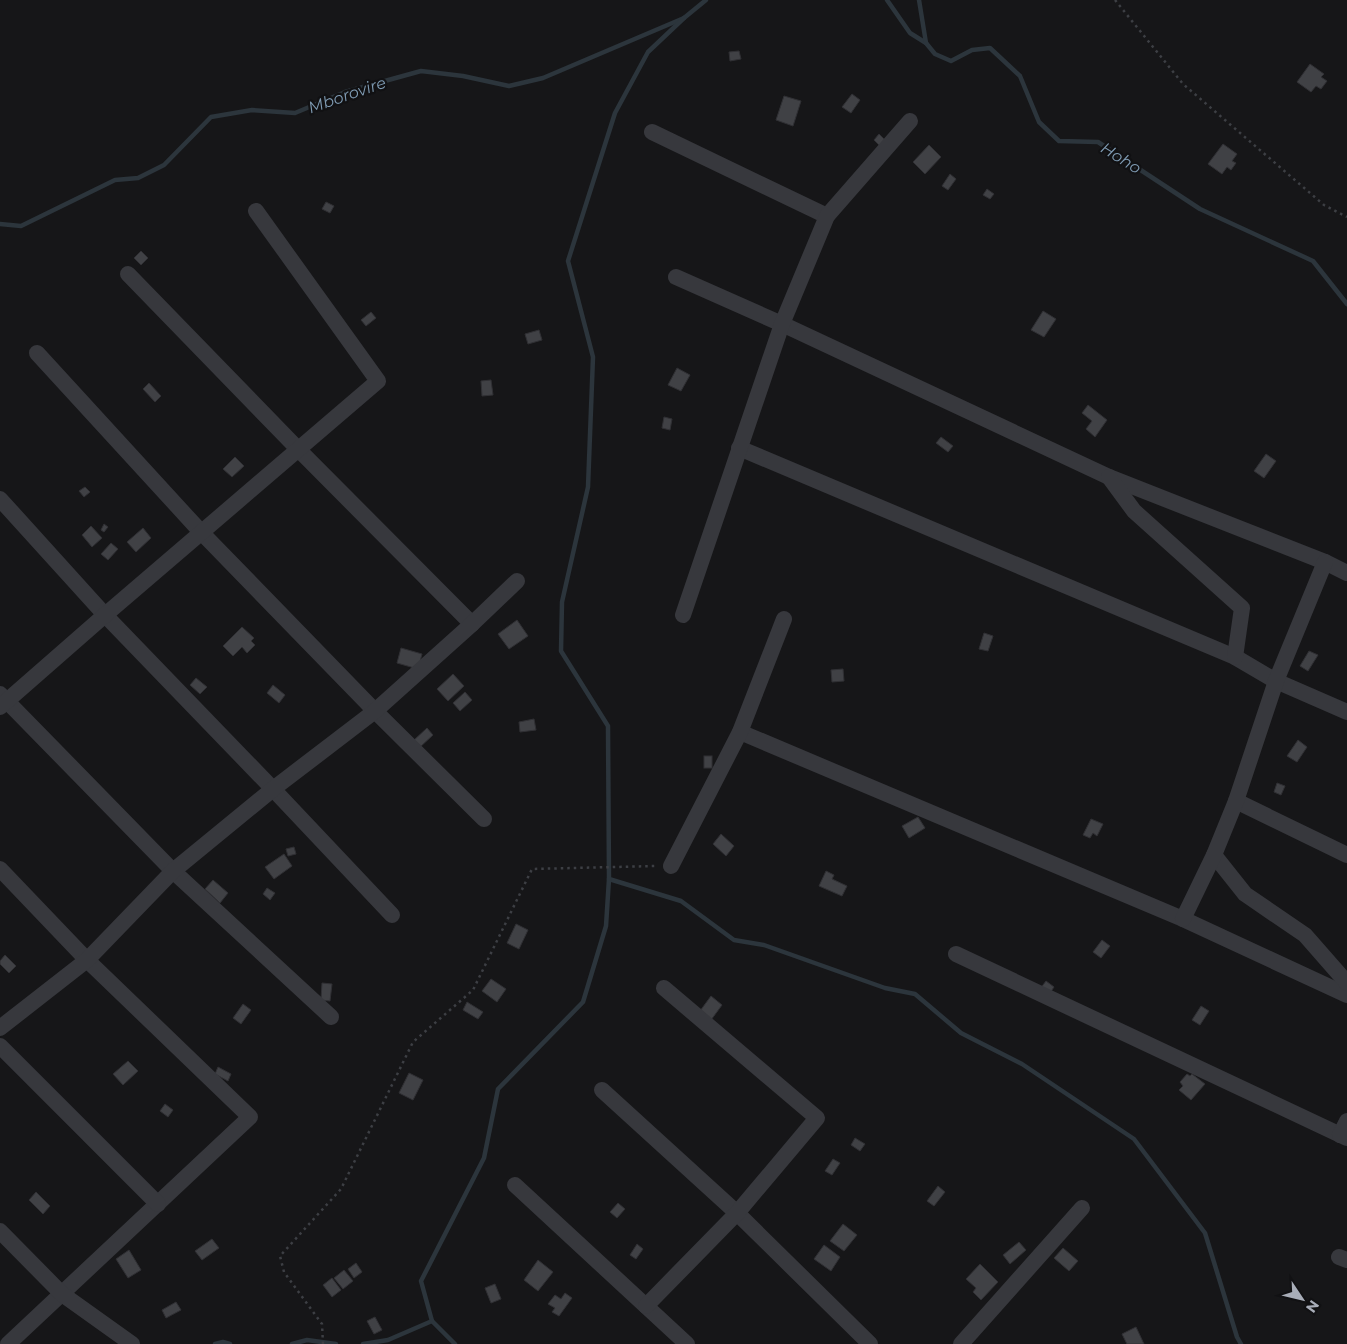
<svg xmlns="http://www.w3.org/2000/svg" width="1347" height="1344" viewBox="0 0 1347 1344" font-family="Montserrat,sans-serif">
<rect width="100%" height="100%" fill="#161618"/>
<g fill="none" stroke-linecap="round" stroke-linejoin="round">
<g stroke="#2c353c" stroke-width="4.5">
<path d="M887 0 910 33 926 43"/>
<path d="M919 0 926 43 935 54 951 61 972 50 990 48 1020 76 1039 122 1059 141 1098 142 1200 209 1313 261 1347 304"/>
<path d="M0 224 21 226 115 180 138 178 164 165 211 117 252 110 295 113 345 92 421 71 463 76 509 86 543 78 684 18 706 0"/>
<path d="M609 879 681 901 734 940 764 945 885 988 915 994 961 1033 1022 1064 1134 1139 1205 1233 1237 1337 1241 1344"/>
<path d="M215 1344 223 1342 230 1344"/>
<path d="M292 1344 307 1340 336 1344"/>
<path d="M363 1344 388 1340 432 1321"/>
<path d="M455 1344 432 1321 421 1281 484 1158 498 1089 583 1002 606 926 609 879 608 726 561 651 562 602 588 487 593 357 568 261 615 113 648 52 684 18"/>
</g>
</g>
<g fill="#404145" stroke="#303034">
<path d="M739 51 741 59 730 61 729 52Z"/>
<path d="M1310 64 1324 74 1321 77 1327 81 1321 89 1316 86 1311 92 1297 82Z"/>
<path d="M852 94 860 100 851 113 842 107Z"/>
<path d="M784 96 801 101 793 126 776 120Z"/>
<path d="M879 134 887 142 881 147 874 140Z"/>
<path d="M1223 144 1237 154 1232 161 1236 163 1231 170 1227 167 1222 174 1208 164Z"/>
<path d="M929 145 941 157 925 174 913 162Z"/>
<path d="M950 174 956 179 948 190 942 186Z"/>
<path d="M987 189 994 194 990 199 983 195Z"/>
<path d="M326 202 334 206 330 213 322 209Z"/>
<path d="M141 251 148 258 141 265 134 258Z"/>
<path d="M1043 311 1056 319 1044 337 1031 330Z"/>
<path d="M371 312 376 318 366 326 361 320Z"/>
<path d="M539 330 542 340 528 344 525 334Z"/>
<path d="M677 368 690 375 681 391 668 385Z"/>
<path d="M491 380 493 395 482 396 481 381Z"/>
<path d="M149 383 161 396 155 402 143 389Z"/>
<path d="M1088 405 1107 420 1095 437 1086 429 1092 421 1082 413Z"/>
<path d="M664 417 672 419 670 430 662 428Z"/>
<path d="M941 437 953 446 948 452 936 443Z"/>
<path d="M1266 454 1276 461 1264 478 1254 471Z"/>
<path d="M235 457 244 466 232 477 223 469Z"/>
<path d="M85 487 90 492 84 497 79 491Z"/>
<path d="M104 524 108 527 104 532 101 530Z"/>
<path d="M91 526 102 538 92 547 82 535Z"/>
<path d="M143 528 151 538 136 552 127 542Z"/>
<path d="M111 543 118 549 108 560 101 554Z"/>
<path d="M517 620 528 636 509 649 498 634Z"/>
<path d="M242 627 254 638 251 641 255 645 247 653 242 647 233 656 223 646Z"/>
<path d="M984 633 993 636 988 651 979 649Z"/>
<path d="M401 648 422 654 418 669 397 663Z"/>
<path d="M1309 651 1318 655 1308 671 1300 666Z"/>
<path d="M843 669 844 681 832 682 831 670Z"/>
<path d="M453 674 464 686 448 701 437 689Z"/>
<path d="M196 678 207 687 200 694 190 685Z"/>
<path d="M273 685 285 695 279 703 267 693Z"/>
<path d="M465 692 472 700 460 711 453 703Z"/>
<path d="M534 719 536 730 520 732 519 722Z"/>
<path d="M427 728 433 735 419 748 413 741Z"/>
<path d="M1298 740 1307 747 1297 762 1287 756Z"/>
<rect x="704" y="756" width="8" height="12"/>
<path d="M1277 783 1285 786 1281 795 1274 792Z"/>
<path d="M918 817 925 828 909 838 902 826Z"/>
<path d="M1091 819 1103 824 1097 836 1093 833 1090 838 1083 835Z"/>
<path d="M721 834 734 846 726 856 713 844Z"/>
<path d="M294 847 296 854 288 856 286 849Z"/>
<path d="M284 854 292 866 274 879 265 867Z"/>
<path d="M826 871 834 875 832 879 847 886 842 896 819 886Z"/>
<path d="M213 880 228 893 220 903 205 889Z"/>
<path d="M267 888 275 893 270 900 263 894Z"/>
<path d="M516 924 528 930 519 949 507 943Z"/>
<path d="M1102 940 1110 946 1101 958 1093 952Z"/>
<path d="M5 955 16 966 9 973 0 964V961Z"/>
<path d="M491 979 506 989 497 1002 482 991Z"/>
<path d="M1046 981 1054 987 1045 1000 1037 993Z"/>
<path d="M322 983 332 984 330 1001 321 1000Z"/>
<path d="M711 996 722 1005 711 1020 700 1011Z"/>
<path d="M467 1002 483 1012 478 1019 463 1010Z"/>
<path d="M243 1004 251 1010 241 1024 233 1018Z"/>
<path d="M1201 1006 1209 1011 1200 1025 1192 1020Z"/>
<path d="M128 1061 138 1071 123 1085 113 1074Z"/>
<path d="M218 1067 231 1074 228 1081 215 1074Z"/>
<path d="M409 1073 423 1080 413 1100 399 1093Z"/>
<path d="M1187 1074 1190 1076 1192 1074 1205 1084 1191 1100 1179 1090 1183 1086 1180 1082Z"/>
<path d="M165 1104 173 1110 168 1117 160 1111Z"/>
<path d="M855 1138 865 1144 860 1151 851 1145Z"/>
<path d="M833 1159 840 1163 832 1175 825 1171Z"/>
<path d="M938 1186 945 1192 934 1206 927 1201Z"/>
<path d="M36 1192 50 1206 43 1214 29 1200Z"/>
<path d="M618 1203 625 1209 617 1218 610 1212Z"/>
<path d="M843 1224 857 1235 844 1251 830 1241Z"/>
<path d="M212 1239 219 1248 202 1260 195 1251Z"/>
<path d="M1019 1242 1026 1250 1010 1264 1003 1255Z"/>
<path d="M637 1244 643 1249 636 1259 630 1255Z"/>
<path d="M824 1245 840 1257 831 1271 814 1259Z"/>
<path d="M1063 1248 1078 1261 1069 1271 1054 1258Z"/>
<path d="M129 1250 141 1270 128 1278 116 1259Z"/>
<path d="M538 1260 553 1272 538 1291 524 1280Z"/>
<path d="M356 1263 362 1272 354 1278 348 1269Z"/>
<path d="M980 1264 998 1282 981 1300 973 1292 976 1288 966 1279Z"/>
<path d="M344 1270 353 1281 343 1289 334 1278Z"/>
<path d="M332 1278 341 1290 332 1297 323 1285Z"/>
<path d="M495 1284 501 1299 491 1303 485 1288Z"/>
<path d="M565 1293 572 1298 559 1316 552 1312 555 1308 548 1304 555 1295 561 1299Z"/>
<path d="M176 1302 181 1310 166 1318 162 1310Z"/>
<path d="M375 1317 382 1330 374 1334 367 1321Z"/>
<path d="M1136 1327 1144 1344H1127L1122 1334Z"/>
</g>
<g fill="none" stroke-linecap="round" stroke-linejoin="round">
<g stroke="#3d3f44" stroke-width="2.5" stroke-dasharray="2.5 4" stroke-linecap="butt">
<path d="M1115 0 1183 84 1324 205 1347 217"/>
<path d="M323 1344 322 1324 284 1272 280 1256 341 1189 413 1042 473 990 532 869 656 866"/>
</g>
<g stroke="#37383d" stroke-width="16">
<path d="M652 132 827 216"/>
<path d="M128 274 298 449 472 624"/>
<path d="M676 277 782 324 1109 477 1325 562 1347 573"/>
<path d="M37 353 201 532 375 711 484 819"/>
<path d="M739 448 1235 657 1276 681 1347 712"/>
<path d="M1109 477 1134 511 1242 608 1235 657"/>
<path d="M0 499 105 615 273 789 392 915"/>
<path d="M683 615 782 324 827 216 910 121"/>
<path d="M0 694 173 871 331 1017"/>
<path d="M0 707 105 615 378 381 256 211"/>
<path d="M740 732 1183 919 1347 995"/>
<path d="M1236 801 1347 855"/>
<path d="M1214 855 1245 894 1305 935 1347 983"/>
<path d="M671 866 740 732 784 619"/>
<path d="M0 869 87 960 250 1117 8 1344"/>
<path d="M1183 919 1214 855 1236 801 1276 681 1325 562"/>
<path d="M956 954 1347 1138"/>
<path d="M0 1028 87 960 173 871 273 789 375 711 472 624 517 581"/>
<path d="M0 1046 158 1204"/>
<path d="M602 1090 737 1213 870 1344"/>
<path d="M1340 1135 1347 1121"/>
<path d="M515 1185 687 1344"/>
<path d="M0 1231 62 1294 132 1344"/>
<path d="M1339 1257 1347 1260"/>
<path d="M646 1306 737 1213 817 1118 664 988"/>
<path d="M961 1344 1082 1208"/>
</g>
</g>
<g text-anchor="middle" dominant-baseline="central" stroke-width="4.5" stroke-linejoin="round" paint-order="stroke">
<g font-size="16" font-style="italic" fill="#7f9bb3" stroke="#111113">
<text transform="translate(347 95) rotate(-19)">Mborovire</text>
<text transform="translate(1121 158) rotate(32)">Hoho</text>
</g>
</g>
<g transform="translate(1302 1299) rotate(125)" stroke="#111113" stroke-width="4" paint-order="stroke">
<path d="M0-4L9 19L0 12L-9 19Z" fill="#a8adb8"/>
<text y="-8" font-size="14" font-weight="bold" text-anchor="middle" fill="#a8adb8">N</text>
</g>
</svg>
